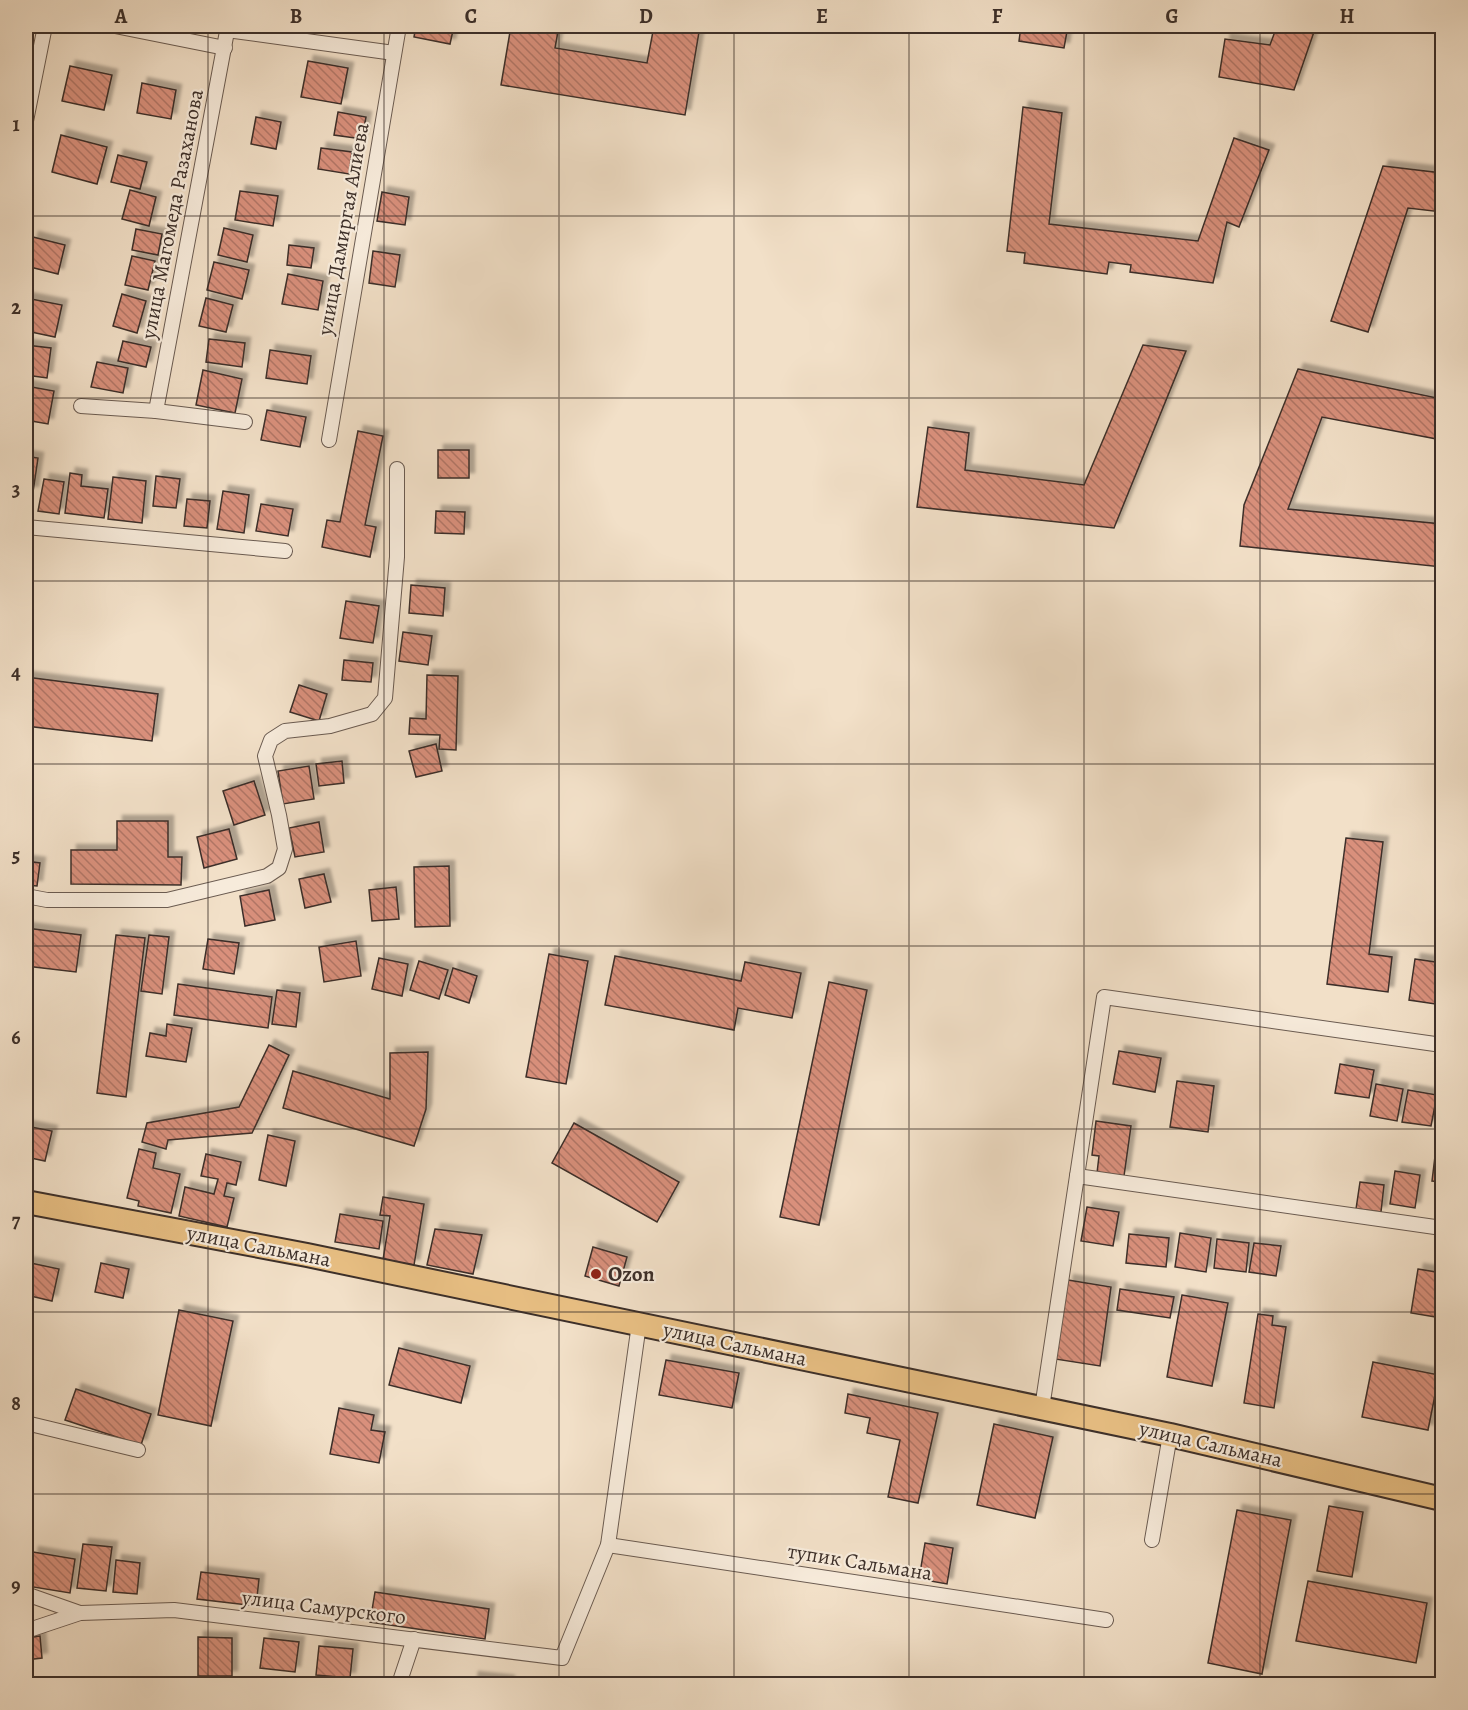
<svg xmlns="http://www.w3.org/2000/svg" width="1468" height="1710" viewBox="0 0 1468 1710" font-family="Alegreya,serif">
<defs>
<pattern id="building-back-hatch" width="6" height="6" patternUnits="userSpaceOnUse" patternTransform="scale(1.5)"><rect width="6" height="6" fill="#d9907c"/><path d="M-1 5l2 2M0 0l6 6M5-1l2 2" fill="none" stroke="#b17666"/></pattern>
<filter id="shadow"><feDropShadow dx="5.5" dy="-5.5" stdDeviation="1.5" flood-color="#0004"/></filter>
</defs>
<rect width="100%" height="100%" fill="#f2e0c8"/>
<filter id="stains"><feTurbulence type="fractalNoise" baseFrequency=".00333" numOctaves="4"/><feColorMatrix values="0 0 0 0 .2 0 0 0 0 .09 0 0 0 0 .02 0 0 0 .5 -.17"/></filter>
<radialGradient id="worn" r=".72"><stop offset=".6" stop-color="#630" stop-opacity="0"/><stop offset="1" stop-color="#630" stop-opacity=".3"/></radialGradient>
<g fill="url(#building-back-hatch)" stroke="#3c2f29" stroke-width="1.5" filter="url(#shadow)">
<path d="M183 26H213L211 33Z"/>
<path d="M273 26H309L308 32Z"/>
<path d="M416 26H454L450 44 414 37Z"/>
<path d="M511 26H559L555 48 647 63 654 26H700L685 115 501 85Z"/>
<path d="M1021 26H1068L1064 48 1019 41Z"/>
<path d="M1277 26H1316L1294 90 1219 77 1225 39 1270 45Z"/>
<path d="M308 61 348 68 341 104 301 97Z"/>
<path d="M70 66 112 75 104 110 62 101Z"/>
<path d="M142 83 176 90 171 119 137 113Z"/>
<path d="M1023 107 1062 113 1049 224 1198 241 1234 138 1269 150 1239 227 1227 222 1213 283 1130 272 1131 265 1109 262 1107 274 1024 263 1025 253 1007 251Z"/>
<path d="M338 112 366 117 362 139 334 135Z"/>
<path d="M256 117 281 122 276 149 251 144Z"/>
<path d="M61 135 107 147 97 184 52 172Z"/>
<path d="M321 148 352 152 349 174 318 169Z"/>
<path d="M118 155 147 162 140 189 111 182Z"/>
<path d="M1383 166 1442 173V212L1408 208 1368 332 1331 321Z"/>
<path d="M130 190 156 197 149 226 122 219Z"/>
<path d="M240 191 278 196 273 226 235 220Z"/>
<path d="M382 192 409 197 405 225 377 221Z"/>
<path d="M224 228 253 235 247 262 218 255Z"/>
<path d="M136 229 162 234 158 255 132 250Z"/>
<path d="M33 237 65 245 58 274 26 266Z"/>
<path d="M289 245 314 248 311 268 287 265Z"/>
<path d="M373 251 400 255 395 287 369 283Z"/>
<path d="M132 256 155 261 148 290 125 285Z"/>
<path d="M214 262 249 270 242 299 207 290Z"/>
<path d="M288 274 323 281 318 310 282 304Z"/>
<path d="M122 294 146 301 137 333 113 326Z"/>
<path d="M26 298 62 305 55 337 26 331Z"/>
<path d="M206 298 233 305 226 332 199 326Z"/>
<path d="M209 339 245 343 242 367 206 362Z"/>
<path d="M123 341 151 347 146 367 118 361Z"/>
<path d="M26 345 51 348 47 378 26 375Z"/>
<path d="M1143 345 1186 351 1114 528 917 507 928 427 969 433 965 470 1084 485Z"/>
<path d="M270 350 311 356 307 384 266 378Z"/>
<path d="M97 362 128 368 123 393 91 387Z"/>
<path d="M1298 369 1442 399V440L1322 417 1288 509 1442 524V567L1240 546 1244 505Z"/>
<path d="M203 370 242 379 235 413 196 405Z"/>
<path d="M26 386 54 391 48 424 26 420Z"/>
<path d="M267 410 306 417 300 447 261 440Z"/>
<path d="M358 431 383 436 365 525 376 527 370 557 322 547 327 520 340 522Z"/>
<rect x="438" y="450" width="31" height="28"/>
<path d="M26 456 38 458 33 492 26 491Z"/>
<path d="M70 473 82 475 81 486 108 489 104 518 65 513Z"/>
<path d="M156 476 180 479 176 508 153 506Z"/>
<path d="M113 477 146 481 142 523 108 519Z"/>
<path d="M44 479 64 482 59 514 38 511Z"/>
<path d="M223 491 249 495 244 533 217 529Z"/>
<path d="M187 499 210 501 207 528 184 526Z"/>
<path d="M261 504 293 509 288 536 256 531Z"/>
<path d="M436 511 465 512 464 534 435 533Z"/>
<path d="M411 585 445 588 443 616 409 613Z"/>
<path d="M346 601 379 606 373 643 340 638Z"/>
<path d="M403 632 432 636 428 665 399 661Z"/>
<path d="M344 660 373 663 371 682 342 680Z"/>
<path d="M427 675 458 676 456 750 439 749 440 735 409 734 410 718 426 719Z"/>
<path d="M26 677 158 694 152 741 26 726Z"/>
<path d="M299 685 327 694 319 721 290 712Z"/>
<path d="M436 744 442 771 416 777 409 751Z"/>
<path d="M342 761 344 783 319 786 316 764Z"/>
<path d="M309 766 314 799 283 804 278 771Z"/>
<path d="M254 781 265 815 234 825 223 791Z"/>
<path d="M117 821H168V857H182L181 885 71 884V850H117Z"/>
<path d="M319 822 324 852 295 857 289 828Z"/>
<path d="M229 829 237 859 204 868 197 837Z"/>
<path d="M1346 838 1383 842 1369 954 1392 957 1388 992 1327 984Z"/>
<path d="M26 861 40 863 37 886 26 885Z"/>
<path d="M449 866 450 926 415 927 414 867Z"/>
<path d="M324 874 331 902 305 908 299 879Z"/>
<path d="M396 887 399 919 372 921 369 890Z"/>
<path d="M269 890 275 920 245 926 240 896Z"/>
<path d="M26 928 81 935 76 972 26 966Z"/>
<path d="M116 935 145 938 126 1097 97 1093Z"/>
<path d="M149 935 169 937 162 994 141 991Z"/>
<path d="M208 939 239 943 234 974 203 969Z"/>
<path d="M356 941 361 976 324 982 319 947Z"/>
<path d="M549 954 588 961 566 1084 526 1077Z"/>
<path d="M615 956 741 981 745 962 801 973 792 1018 738 1008 734 1030 605 1005Z"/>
<path d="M379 958 408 964 402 996 372 989Z"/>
<path d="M1415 959 1442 963V1005L1409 1000Z"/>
<path d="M419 961 448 970 439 999 410 990Z"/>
<path d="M453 968 477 976 469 1003 445 995Z"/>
<path d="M829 982 867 990 819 1225 780 1217Z"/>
<path d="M178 984 272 997 268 1028 174 1015Z"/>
<path d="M277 990 300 993 296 1027 272 1024Z"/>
<path d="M167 1024 192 1028 186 1062 146 1056 150 1033 166 1036Z"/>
<path d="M269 1045 289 1055 252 1133 168 1140 166 1149 142 1142 147 1123 239 1107Z"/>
<path d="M1119 1051 1161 1058 1155 1092 1113 1084Z"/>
<path d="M428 1052 426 1109 414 1146 283 1108 293 1071 390 1099V1053Z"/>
<path d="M1340 1064 1374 1070 1369 1098 1335 1093Z"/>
<path d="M1177 1081 1214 1086 1208 1132 1170 1127Z"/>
<path d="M1376 1084 1403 1089 1397 1121 1370 1116Z"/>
<path d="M1408 1090 1437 1095 1431 1126 1402 1122Z"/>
<path d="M1442 1096V1131L1437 1130Z"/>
<path d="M1096 1121 1131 1126 1124 1176 1097 1173 1099 1156 1092 1155Z"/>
<path d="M574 1123 679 1182 657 1222 552 1163Z"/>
<path d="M26 1126 52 1131 45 1161 26 1157Z"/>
<path d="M268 1135 295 1141 286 1186 259 1180Z"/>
<path d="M1436 1148 1442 1149V1182L1432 1181Z"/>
<path d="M139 1149 156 1153 153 1168 180 1174 171 1213 138 1206 139 1201 127 1198Z"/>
<path d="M206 1154 241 1162 236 1185 227 1183 224 1196 234 1198 227 1227 179 1216 185 1187 214 1194 218 1179 201 1176Z"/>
<path d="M1395 1171 1420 1175 1415 1208 1390 1204Z"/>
<path d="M1360 1182 1384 1185 1381 1212 1356 1209Z"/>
<path d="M383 1197 424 1204 414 1265 383 1260 390 1216 380 1215Z"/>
<path d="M1087 1207 1119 1212 1113 1246 1081 1241Z"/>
<path d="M340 1214 383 1221 379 1249 335 1242Z"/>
<path d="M435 1229 482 1235 473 1274 427 1265Z"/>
<path d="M1180 1233 1211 1238 1206 1272 1175 1267Z"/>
<path d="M1129 1234 1169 1238 1166 1267 1126 1263Z"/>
<path d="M1217 1239 1249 1243 1246 1272 1214 1268Z"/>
<path d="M1254 1243 1281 1246 1276 1276 1249 1272Z"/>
<path d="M593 1247 627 1257 619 1286 585 1276Z"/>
<path d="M26 1262 59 1269 52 1301 26 1295Z"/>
<path d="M101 1263 129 1269 123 1298 95 1292Z"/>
<path d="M1418 1269 1442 1273V1318L1411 1313Z"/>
<path d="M1068 1280 1111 1287 1100 1366 1055 1359Z"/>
<path d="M1120 1289 1174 1297 1170 1318 1117 1310Z"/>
<path d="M1182 1295 1228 1303 1212 1386 1167 1377Z"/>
<path d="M179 1310 233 1321 211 1426 158 1415Z"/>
<path d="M1258 1314 1273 1316 1272 1325 1286 1327 1274 1408 1244 1403Z"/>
<path d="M399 1348 470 1366 461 1403 389 1385Z"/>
<path d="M666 1360 739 1373 732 1408 659 1395Z"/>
<path d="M1373 1362 1439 1375 1428 1430 1362 1417Z"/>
<path d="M1442 1385V1432L1435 1431Z"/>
<path d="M76 1389 151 1414 141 1445 65 1420Z"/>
<path d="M848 1394 938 1413 918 1503 888 1497 900 1440 867 1433 870 1418 845 1413Z"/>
<path d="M339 1408 374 1415 371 1430 385 1432 379 1463 330 1454Z"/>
<path d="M994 1424 1053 1437 1035 1518 977 1505Z"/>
<path d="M1329 1506 1363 1512 1352 1577 1317 1571Z"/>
<path d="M1237 1510 1291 1520 1262 1674 1208 1663Z"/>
<path d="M925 1543 953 1548 947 1584 919 1579Z"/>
<path d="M83 1544 112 1547 106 1591 77 1588Z"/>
<path d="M33 1552 75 1559 70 1593 27 1586Z"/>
<path d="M116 1560 140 1563 137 1594 113 1592Z"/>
<path d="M201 1572 259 1579 256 1606 197 1599Z"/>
<path d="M1308 1581 1427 1603 1416 1663 1296 1641Z"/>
<path d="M375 1592 489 1609 485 1639 370 1622Z"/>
<path d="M40 1636 42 1658 26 1660V1638Z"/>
<path d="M198 1637 232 1638V1676H198Z"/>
<path d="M264 1638 299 1642 295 1672 260 1668Z"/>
<path d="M319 1646 353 1649 350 1678 316 1675Z"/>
<path d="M473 1677 509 1681V1684H472Z"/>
</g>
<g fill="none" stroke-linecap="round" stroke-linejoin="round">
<g stroke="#6a5b51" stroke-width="16">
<g id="street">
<path d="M115 26 225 48"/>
<path d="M227 30 394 53"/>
<path d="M26 121 45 26"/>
<path d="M81 406 156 411 245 422"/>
<path d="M156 411 228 26"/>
<path d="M329 440 399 26"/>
<path d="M26 527 285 551"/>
<path d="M26 896 47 900H167L267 876 279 868 285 849 279 815 265 756 271 740 285 731 330 726 372 714 385 698 397 557V469"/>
<path d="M1077 1176 1442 1228"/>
<path d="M1042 1408 1104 997 1442 1045"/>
<path d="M26 1423 138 1450"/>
<path d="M1152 1540 1170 1435"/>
<path d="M608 1545 1106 1620"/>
<path d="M26 1594 80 1613"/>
<path d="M26 1631 80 1613 174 1610 562 1658 608 1545 639 1324"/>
<path d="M399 1684 414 1639"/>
</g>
</g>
<g stroke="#3c2f29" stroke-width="26">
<path id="primary" d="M26 1202 307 1255 1170 1435 1442 1499"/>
</g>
<use href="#street" stroke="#f7ebdb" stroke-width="14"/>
<use href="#primary" stroke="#e9c084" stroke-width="22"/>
</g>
<path fill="none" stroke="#3c2f29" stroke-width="1.5" stroke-opacity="0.55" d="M208 26V1684M384 26V1684M559 26V1684M734 26V1684M909 26V1684M1084 26V1684M1260 26V1684M26 216H1442M26 398H1442M26 581H1442M26 764H1442M26 946H1442M26 1129H1442M26 1312H1442M26 1494H1442"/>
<circle fill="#8f2418" stroke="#f7ebdb" stroke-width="2" cx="596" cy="1274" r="6"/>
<g text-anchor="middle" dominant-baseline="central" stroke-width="4.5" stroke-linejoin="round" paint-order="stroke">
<g font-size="21" fill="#3c2f29" stroke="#f7ebdb">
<text transform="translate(172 214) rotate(-79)">улица Магомеда Разаханова</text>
<text transform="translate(343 229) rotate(-80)">улица Дамиргая Алиева</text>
<text transform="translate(259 1246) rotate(11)">улица Сальмана</text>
<text transform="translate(735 1344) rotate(12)">улица Сальмана</text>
<text transform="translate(1211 1444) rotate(13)">улица Сальмана</text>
<text transform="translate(860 1562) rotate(9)">тупик Сальмана</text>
<text transform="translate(324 1607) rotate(7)">улица Самурского</text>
</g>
<g font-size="21" font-weight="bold" fill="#3c2f29" stroke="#f7ebdb" text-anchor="start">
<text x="608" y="1274">Ozon</text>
</g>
</g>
<rect width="1468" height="1710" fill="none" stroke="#f2e0c8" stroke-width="66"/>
<rect x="33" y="33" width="1402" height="1644" fill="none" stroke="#3c2f29" stroke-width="2"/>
<g font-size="20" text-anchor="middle" font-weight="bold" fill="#3c2f29">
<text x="121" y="23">A</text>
<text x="296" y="23">B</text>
<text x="471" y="23">C</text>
<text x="646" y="23">D</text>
<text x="822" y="23">E</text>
<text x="997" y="23">F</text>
<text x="1172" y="23">G</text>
<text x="1347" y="23">H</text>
<text x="16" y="131">1</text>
<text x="16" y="314">2</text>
<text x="16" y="496">3</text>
<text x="16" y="679">4</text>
<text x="16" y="862">5</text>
<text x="16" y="1044">6</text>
<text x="16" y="1227">7</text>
<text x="16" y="1410">8</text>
<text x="16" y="1592">9</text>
</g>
<rect width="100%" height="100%" filter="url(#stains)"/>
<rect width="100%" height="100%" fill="url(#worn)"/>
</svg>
